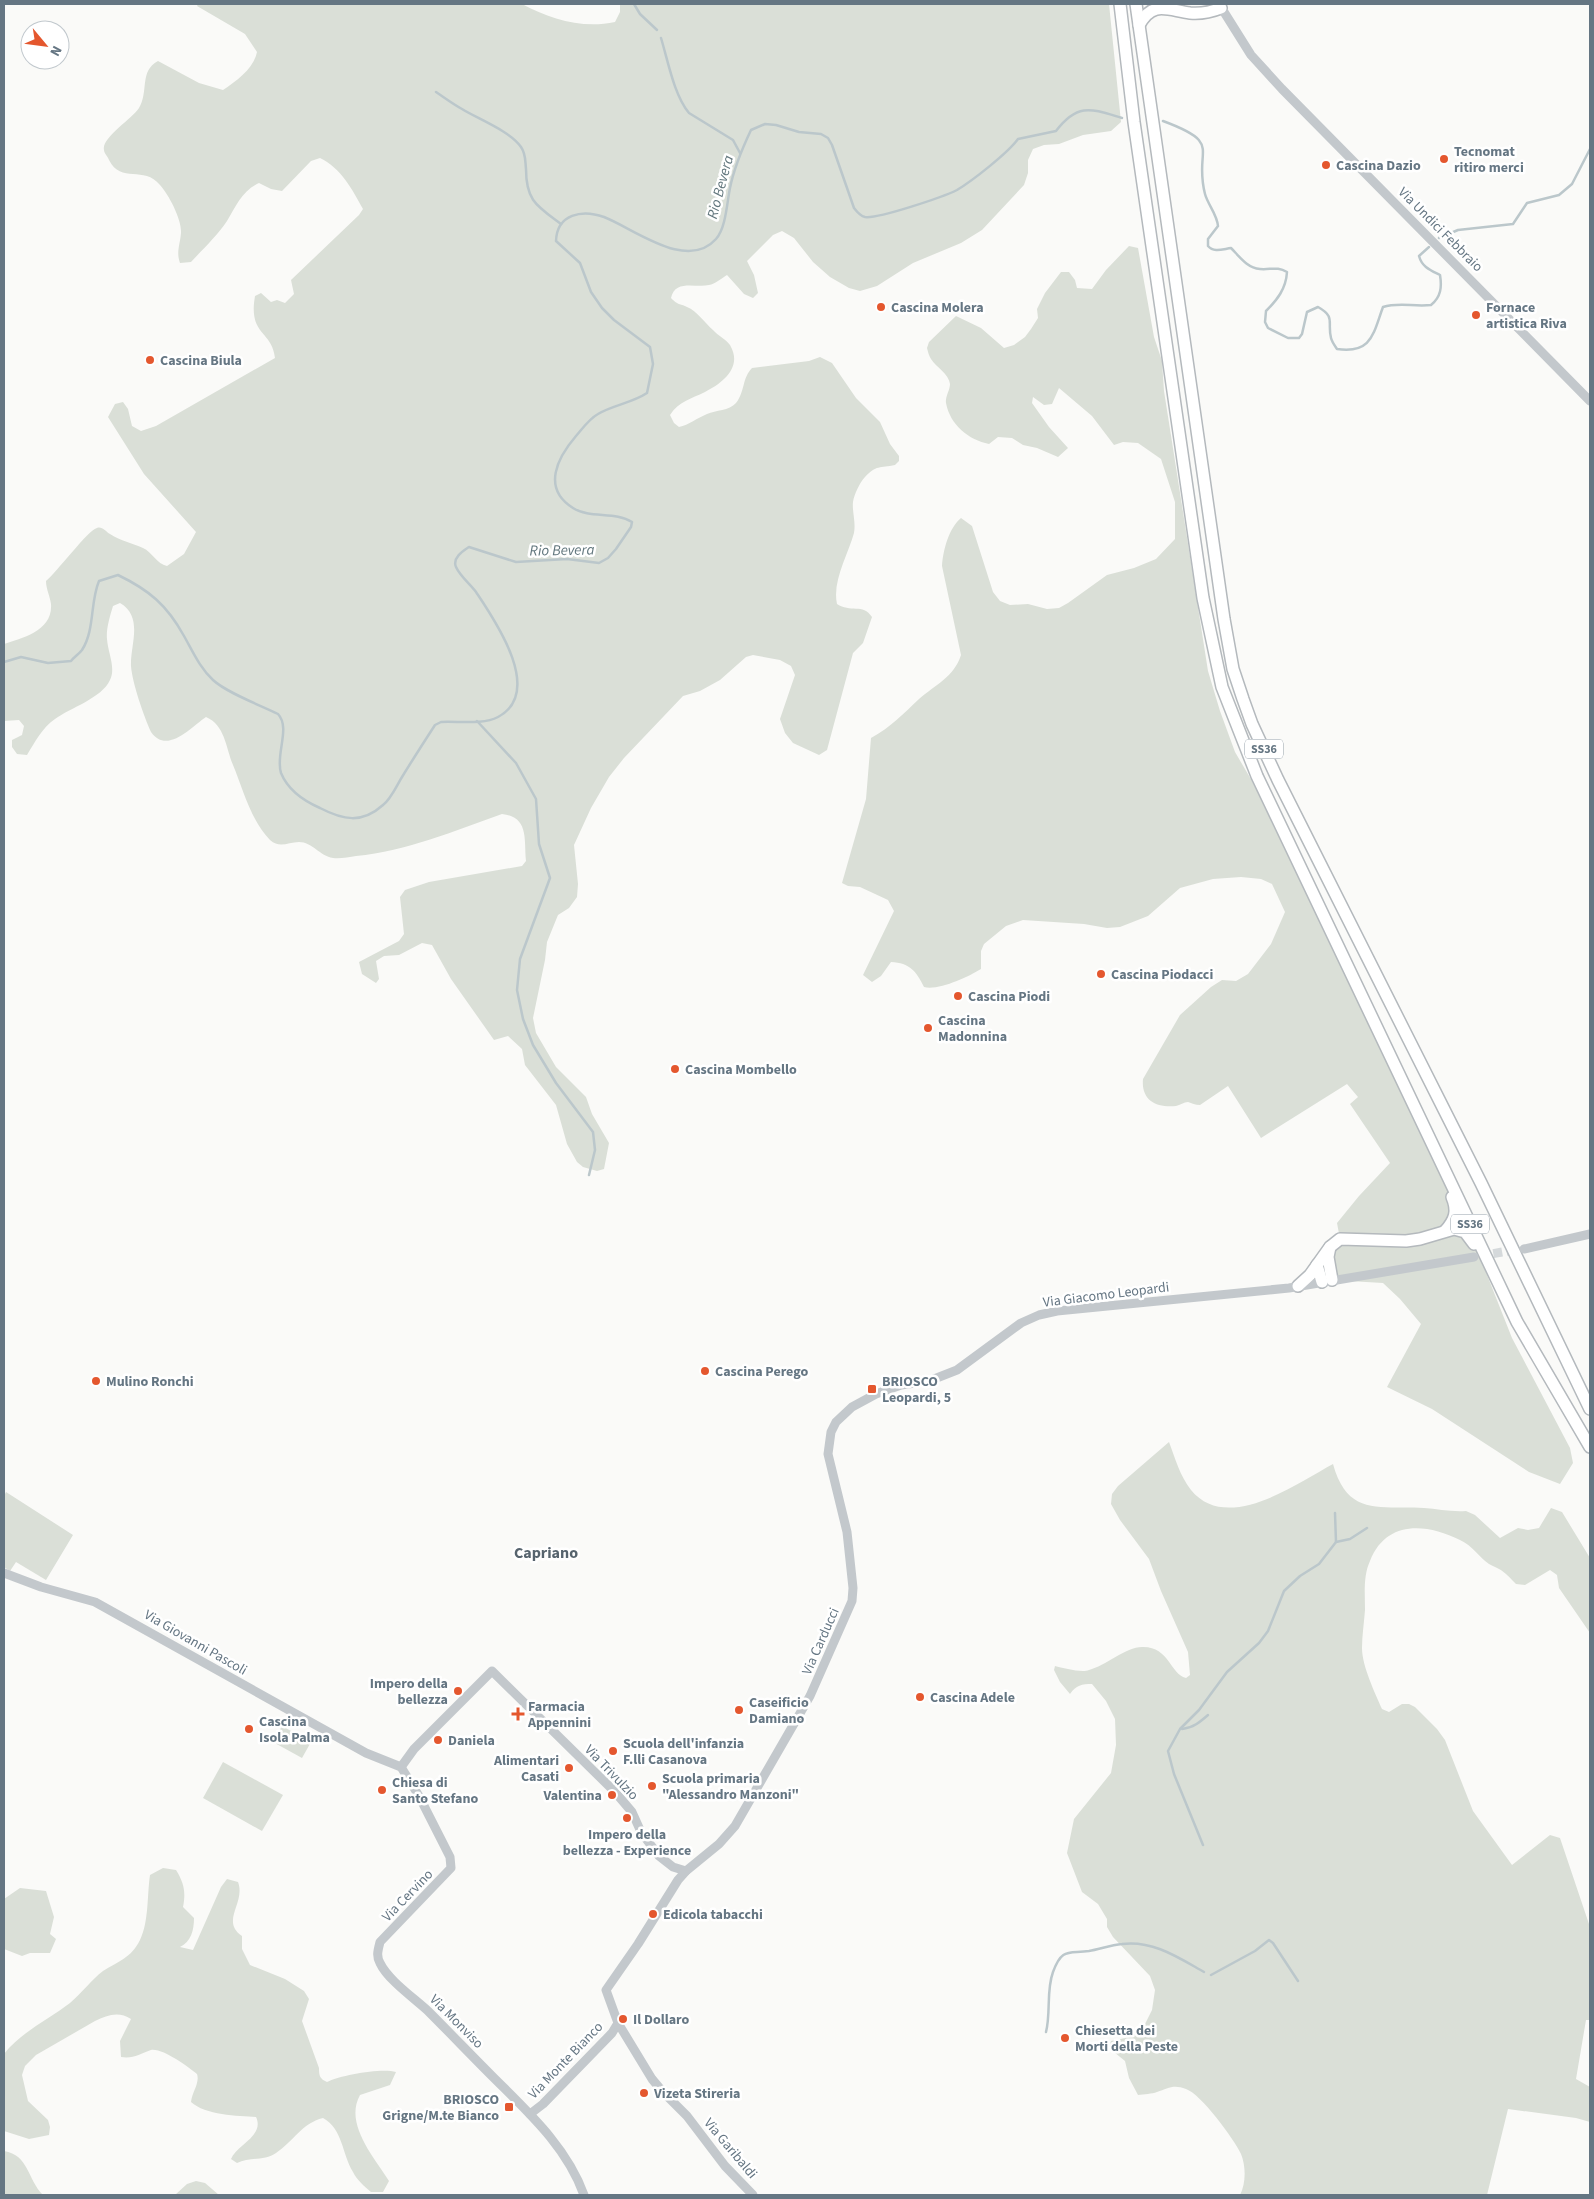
<svg xmlns="http://www.w3.org/2000/svg" width="1594" height="2199" font-family="'Source Sans 3',sans-serif">
  <rect width="100%" height="100%" fill="#fafaf8"/>
  <g fill="#dadfd7">
    <path d="M 198,4 L 522,4 C 550,19 582,29 615,22 L 620,12 L 620,4 L 1109,4 L 1121,122 L 1111,131 L 1083,135 L 1059,144 L 1044,145 L 1033,149 L 1028,160 L 1028,173 L 1024,185 L 982,230 L 961,243 L 913,263 L 877,286 L 860,291 L 849,288 L 830,277 L 813,262 L 794,238 L 782,231 L 773,235 L 747,261 L 754,275 L 758,293 L 753,298 L 744,294 L 727,275 C 722,278 715,284 709,285 C 695,288 675,279 671,298 C 679,306 679,303 687,307 C 697,311 705,323 713,330 C 718,336 726,339 730,345 C 743,367 723,383 705,392 C 691,399 679,401 670,415 L 674,423 L 679,427 C 689,425 697,418 707,414 C 716,410 729,411 736,403 C 745,392 742,378 752,368 L 809,361 L 820,357 L 832,363 L 856,398 L 880,422 L 890,444 L 899,456 L 899,461 L 895,465 C 880,468 876,465 865,477 C 860,482 854,495 853,502 C 852,512 856,522 854,533 C 848,555 832,581 837,604 C 850,613 863,603 872,617 L 863,643 L 853,653 L 827,750 L 819,755 L 793,743 L 785,733 L 780,719 L 795,675 L 791,666 L 780,660 L 753,655 L 746,657 L 720,680 L 700,691 L 683,696 L 624,758 L 609,777 L 591,808 L 574,845 L 578,884 L 577,897 L 569,908 L 558,915 L 547,942 L 545,960 L 533,1018 L 536,1033 L 556,1067 L 586,1097 L 592,1114 L 609,1143 L 604,1169 L 597,1171 L 583,1167 L 577,1162 L 567,1144 L 556,1105 L 525,1065 L 522,1049 L 508,1036 L 494,1040 L 451,979 L 432,945 L 422,943 L 399,955 L 384,956 L 376,961 L 379,979 L 376,983 L 362,974 L 359,962 L 399,941 L 404,934 L 400,897 L 405,890 L 429,882 L 522,866 L 526,861 C 524,839 529,817 502,814 C 454,831 407,851 356,856 C 349,857 340,859 333,858 C 320,856 312,842 299,842 C 288,842 280,849 270,840 C 251,821 243,789 233,765 C 226,748 225,725 206,717 C 191,727 167,755 151,732 C 144,717 132,682 131,666 C 130,645 144,617 120,603 L 113,606 C 110,616 106,629 107,639 C 108,653 116,668 110,680 C 102,698 70,708 55,719 C 42,728 35,742 27,755 L 17,754 L 12,747 L 12,740 L 22,735 L 24,726 L 19,720 L 4,721 L 4,644 C 22,638 53,631 51,604 C 50,596 46,589 46,581 C 56,573 89,529 97,528 C 102,526 106,532 110,534 C 121,541 132,543 143,548 C 152,552 157,564 167,566 L 184,554 L 196,532 L 144,474 L 108,417 L 115,404 L 123,402 L 128,409 L 132,426 L 141,431 L 156,426 L 275,358 C 272,330 248,336 255,296 L 261,293 L 271,302 L 277,300 L 285,303 L 294,294 L 291,280 L 359,215 L 363,209 C 352,189 341,168 320,158 L 311,161 L 282,191 L 271,189 L 259,183 C 242,191 236,206 227,221 C 217,236 203,249 191,262 L 180,263 C 176,252 180,245 181,233 C 182,220 169,195 160,185 C 144,165 121,184 109,160 C 108,157 104,153 104,150 C 101,138 132,119 139,108 C 149,92 139,71 158,61 L 199,83 L 223,90 C 237,81 254,68 257,52 L 245,34 L 197,6 Z"/>
    <path d="M 1129,246 L 1138,248 L 1154,337 L 1162,361 L 1164,391 L 1208,671 L 1220,711 L 1235,752 L 1252,781 L 1474,1242 L 1512,1338 L 1570,1448 L 1573,1463 L 1560,1484 L 1529,1472 L 1432,1409 L 1387,1387 L 1421,1324 L 1400,1299 L 1383,1283 L 1332,1280 L 1328,1257 L 1340,1239 L 1337,1223 L 1359,1196 L 1390,1163 L 1350,1104 L 1358,1097 L 1347,1084 L 1261,1138 L 1228,1086 L 1200,1105 C 1195,1105 1192,1103 1188,1102 C 1184,1102 1180,1105 1176,1106 C 1156,1108 1141,1100 1143,1079 L 1180,1015 L 1211,987 L 1222,980 L 1236,981 L 1248,974 L 1271,944 L 1285,912 L 1272,884 L 1261,879 L 1241,877 L 1213,879 L 1180,888 L 1148,916 L 1120,927 L 1107,928 L 1084,924 L 1023,920 L 1006,926 L 984,944 L 981,951 L 981,969 C 968,977 938,991 924,987 C 916,971 910,963 891,962 L 881,976 L 872,982 L 863,975 L 894,911 L 888,900 L 860,887 L 848,886 L 842,883 L 866,799 L 871,738 C 891,727 903,714 919,699 C 935,685 954,677 961,655 L 942,566 C 943,550 949,528 961,518 L 972,526 L 993,592 L 1000,601 L 1010,605 L 1028,604 L 1047,609 L 1059,608 L 1068,603 L 1107,575 L 1134,568 L 1156,559 L 1175,539 L 1175,502 L 1161,459 L 1138,443 L 1123,442 L 1114,445 L 1092,416 L 1059,388 L 1052,404 L 1044,405 L 1033,397 L 1032,403 L 1049,427 L 1068,448 L 1058,457 L 1037,448 L 1023,445 L 1012,438 L 998,437 L 989,444 C 969,440 950,425 946,403 C 945,397 950,390 950,384 C 949,374 936,367 931,359 C 929,356 928,352 927,348 L 929,342 L 956,316 L 981,328 L 1004,348 L 1014,345 L 1025,337 L 1031,329 L 1038,318 L 1037,309 L 1045,293 L 1061,272 L 1069,272 L 1075,280 L 1077,288 L 1092,289 L 1106,270 Z"/>
    <path d="M 1169,1442 C 1175,1458 1180,1476 1191,1490 C 1227,1534 1296,1484 1333,1464 C 1348,1518 1381,1505 1424,1508 C 1438,1509 1451,1512 1466,1511 L 1475,1515 L 1500,1538 L 1518,1528 L 1528,1530 L 1539,1528 L 1551,1508 L 1562,1512 L 1590,1558 L 1590,1633 L 1559,1588 L 1557,1575 L 1550,1570 L 1525,1585 L 1516,1584 C 1511,1579 1505,1572 1499,1569 C 1496,1567 1492,1566 1489,1564 C 1479,1557 1473,1546 1460,1540 C 1426,1523 1386,1520 1370,1561 C 1363,1576 1365,1594 1365,1610 C 1364,1623 1362,1636 1362,1648 C 1362,1666 1375,1693 1382,1709 L 1389,1712 L 1402,1704 L 1409,1704 L 1415,1707 L 1437,1729 L 1445,1740 L 1473,1811 L 1512,1865 L 1550,1835 L 1560,1838 L 1590,1927 L 1590,2020 L 1586,2020 L 1576,2079 L 1590,2087 L 1590,2122 L 1576,2118 L 1508,2109 L 1487,2195 L 1240,2195 C 1246,2184 1246,2166 1241,2154 C 1234,2139 1201,2094 1186,2089 C 1174,2084 1168,2088 1157,2092 C 1152,2094 1144,2094 1138,2095 L 1129,2078 L 1125,2061 L 1109,2048 L 1111,2041 L 1130,2037 L 1143,2028 L 1152,2010 L 1155,1990 L 1150,1976 L 1113,1937 L 1107,1927 L 1107,1919 L 1098,1904 L 1082,1892 L 1067,1853 L 1074,1819 L 1111,1773 L 1116,1745 L 1115,1719 L 1106,1701 L 1092,1684 C 1082,1684 1076,1685 1070,1694 L 1060,1682 L 1054,1670 L 1055,1666 C 1063,1668 1082,1673 1089,1670 C 1105,1666 1126,1647 1142,1647 C 1169,1646 1170,1674 1186,1678 L 1190,1675 L 1188,1652 L 1161,1591 L 1149,1559 L 1120,1520 L 1111,1504 L 1112,1494 L 1118,1486 Z"/>
    <polygon points="6,1492 73,1535 46,1580 16,1562 10,1571 4,1567 4,1496"/>
    <polygon points="282,1726 311,1742 302,1758 273,1742"/>
    <polygon points="223,1762 283,1795 262,1831 203,1798"/>
    <path d="M 163,1868 L 176,1870 C 184,1883 186,1892 183,1907 L 194,1918 C 194,1930 191,1942 180,1947 L 193,1950 L 221,1887 L 227,1879 L 238,1882 C 246,1903 220,1921 242,1936 L 242,1949 L 250,1965 L 285,1979 L 304,1991 L 309,1999 L 302,2021 L 319,2068 C 319,2076 320,2079 327,2082 C 342,2075 381,2068 396,2072 L 390,2085 L 360,2095 C 344,2124 374,2157 389,2181 L 383,2192 L 371,2192 C 364,2186 357,2180 353,2172 C 342,2154 343,2129 323,2118 C 302,2123 293,2142 276,2153 C 265,2161 249,2157 237,2163 L 231,2159 C 236,2145 265,2136 256,2117 C 238,2116 205,2115 191,2102 C 192,2092 200,2083 197,2074 C 188,2067 163,2048 151,2050 C 140,2054 133,2059 121,2057 L 120,2041 L 131,2019 C 119,2011 107,2015 95,2021 L 36,2055 L 25,2066 L 22,2075 L 28,2101 L 48,2120 L 50,2127 L 49,2135 L 29,2139 L 4,2131 L 4,2054 C 21,2032 48,2020 70,2003 C 82,1993 91,1980 103,1971 C 119,1961 131,1958 140,1940 C 149,1921 147,1895 150,1875 Z"/>
    <polygon points="20,1888 46,1891 54,1917 50,1934 56,1939 50,1953 30,1953 22,1956 4,1949 4,1899"/>
    <path d="M 4,2151 C 29,2155 27,2179 43,2195 L 4,2195 Z"/>
    <polygon points="196,2181 205,2183 219,2195 175,2195 187,2184"/>
  </g>
  <g fill="none" stroke-linecap="round" stroke-linejoin="round">
    <g stroke="#bbc7cb" stroke-width="2.5">
      <polyline points="634,4 640,14 657,30"/>
      <path d="M 661,38 C 668,61 674,95 689,113 L 733,140 L 740,153"/>
      <path d="M 436,92 C 445,98 453,104 462,109 C 478,119 510,131 521,147 C 526,154 525,160 526,169 C 526,201 537,206 561,224"/>
      <path d="M 1163,121 C 1225,144 1193,148 1205,194 C 1208,205 1217,214 1218,226 L 1208,239 L 1208,246 C 1214,253 1223,249 1231,248 C 1239,256 1247,268 1260,269 C 1271,270 1277,266 1287,272 C 1286,289 1277,300 1266,311 L 1265,322 L 1268,328 L 1288,338 L 1299,338 L 1302,334 L 1307,312 L 1318,307 C 1336,317 1327,322 1331,338 C 1332,342 1335,346 1337,349 C 1372,354 1373,334 1383,307 C 1399,302 1414,307 1431,305 C 1441,297 1442,287 1440,275 C 1430,270 1422,267 1419,256 L 1429,247"/>
      <polyline points="1439,238 1458,230 1513,224 1527,203 1559,195 1572,184 1590,149"/>
      <path d="M 4,662 L 21,657 L 48,663 L 71,661 C 74,657 79,654 82,650 C 95,630 90,602 99,581 L 118,575 C 149,590 167,605 184,636 C 193,652 200,668 213,680 C 227,693 260,705 278,714 C 291,728 275,755 281,773 C 288,790 304,801 320,808 C 343,820 362,824 383,805 C 391,799 397,785 402,777 C 413,759 424,742 435,725 L 441,722 C 458,721 483,725 498,717 C 545,692 494,619 476,592 C 470,584 460,576 456,567 C 452,558 463,551 469,547 L 516,562 L 567,559 L 599,563 L 608,558 L 616,549 L 631,527 L 632,522 C 615,511 590,519 573,508 C 541,488 558,457 576,436 C 583,428 589,419 598,414 C 613,405 632,403 647,393 L 653,364 L 650,347 L 614,320 L 602,308 L 591,292 L 580,263 L 556,241 C 557,214 582,209 604,217 C 633,228 687,272 716,239 C 726,228 727,202 730,188 C 734,168 742,149 751,130 L 765,124 L 776,125 L 799,132 L 821,134 L 828,138 L 832,145 L 854,208 C 857,212 860,216 865,217 C 878,219 943,197 957,190 C 972,181 1008,153 1018,139 L 1056,131 C 1078,102 1092,109 1122,118"/>
      <polyline points="477,721 516,763 536,799 539,844 550,878 520,959 517,990 523,1019 533,1045 556,1083 593,1132 595,1150 589,1175"/>
      <polyline points="1335,1513 1336,1542"/>
      <path d="M 1182,1729 C 1193,1728 1200,1722 1208,1715"/>
      <polyline points="1203,1845 1174,1774 1168,1751 1180,1729 1199,1710 1227,1672 1259,1643 1268,1631 1284,1591 1300,1576 1319,1564 1336,1542 1350,1539 1367,1528"/>
      <polyline points="1211,1975 1255,1951 1269,1940 1273,1943 1298,1981"/>
      <path d="M 1046,2032 C 1051,2012 1046,1991 1053,1972 C 1062,1947 1069,1954 1089,1951 C 1100,1949 1111,1945 1122,1944 C 1153,1940 1179,1958 1204,1972"/>
    </g>
    <polyline stroke="#d5d9db" stroke-width="9" stroke-dasharray="9 4.5" stroke-linecap="butt" points="1480,1256 1519,1249"/>
    <defs>
      <g id="trunk">
        <polyline points="1120,4 1134,122 1203,598 1222,687 1257,776 1517,1322 1590,1447"/>
        <polyline points="1136,4 1224,619 1233,669 1243,699 1252,724 1278,780 1481,1183 1590,1409"/>
        <path d="M 1139,25 C 1153,0 1167,10 1190,13 C 1201,14 1211,12 1221,8"/>
        <path d="M 1445,1231 C 1455,1220 1458,1211 1452,1197"/>
        <polyline points="1330,1247 1328,1257 1332,1280"/>
        <polyline points="1317,1265 1322,1282"/>
        <polyline points="1298,1286 1310,1275 1330,1247 1340,1239 1406,1241 1420,1239 1454,1229 1465,1232 1474,1244"/>
      </g>
    </defs>
    <use href="#trunk" stroke="#b4b9bd" stroke-width="14"/>
    <g stroke="#c3c8cc" stroke-width="9">
      <polyline points="1219,4 1251,55 1282,89 1590,401"/>
      <polyline points="1524,1249 1590,1234"/>
      <path d="M 4,1573 L 41,1587 L 95,1602 L 366,1753 L 401,1767 L 419,1796 L 450,1857 L 451,1868 L 380,1942 C 378,1950 376,1956 380,1963 C 388,1980 414,1998 428,2011 C 450,2033 471,2055 492,2076 C 528,2112 567,2147 584,2195"/>
      <polyline points="401,1767 414,1749 492,1671 615,1792 632,1812 641,1832 659,1856 673,1867 686,1871"/>
      <polyline points="530,2114 543,2104 612,2033 618,2023"/>
      <polyline points="753,2195 725,2166 687,2116 662,2091 652,2079 618,2023 606,1990 638,1944 678,1880 686,1871 719,1844 735,1826 810,1696 852,1601 853,1588 847,1532 828,1454 831,1432 836,1422 852,1407 876,1394 901,1385 929,1381 957,1370 1021,1323 1039,1315 1057,1311 1289,1288 1474,1257"/>
    </g>
    <use href="#trunk" stroke="#fff" stroke-width="11"/>
  </g>
  <g fill="#e4572e" stroke="#fff" stroke-width="2">
    <circle cx="1444" cy="159" r="5"/>
    <circle cx="1326" cy="165" r="5"/>
    <circle cx="881" cy="307" r="5"/>
    <circle cx="1476" cy="315" r="5"/>
    <circle cx="150" cy="360" r="5"/>
    <circle cx="1101" cy="974" r="5"/>
    <circle cx="958" cy="996" r="5"/>
    <circle cx="928" cy="1028" r="5"/>
    <circle cx="675" cy="1069" r="5"/>
    <circle cx="705" cy="1371" r="5"/>
    <circle cx="96" cy="1381" r="5"/>
    <rect x="867" y="1384" width="10" height="10" rx="2.5"/>
    <circle cx="458" cy="1691" r="5"/>
    <circle cx="920" cy="1697" r="5"/>
    <circle cx="739" cy="1710" r="5"/>
    <path d="M515.5 1706.5h5v5h5v5h-5v5h-5v-5h-5v-5h5z"/>
    <circle cx="249" cy="1729" r="5"/>
    <circle cx="438" cy="1740" r="5"/>
    <circle cx="613" cy="1751" r="5"/>
    <circle cx="569" cy="1768" r="5"/>
    <circle cx="652" cy="1786" r="5"/>
    <circle cx="382" cy="1790" r="5"/>
    <circle cx="612" cy="1795" r="5"/>
    <circle cx="627" cy="1818" r="5"/>
    <circle cx="653" cy="1914" r="5"/>
    <circle cx="623" cy="2019" r="5"/>
    <circle cx="1065" cy="2038" r="5"/>
    <circle cx="644" cy="2093" r="5"/>
    <rect x="504" y="2102" width="10" height="10" rx="2.5"/>
  </g>
  <g text-anchor="middle" stroke-width="5" stroke-linejoin="round" paint-order="stroke">
    <g fill="#fff" stroke="#939fa8" stroke-width="1">
      <rect x="1245" y="739.5" width="38" height="19" rx="4"/>
      <rect x="1451" y="1214.5" width="38" height="19" rx="4"/>
    </g>
    <g font-size="12" font-weight="bold" fill="#657683">
      <text x="1264" y="753">SS36</text>
      <text x="1470" y="1228">SS36</text>
    </g>
    <g font-size="14" font-weight="bold" fill="#657683" stroke="#fff" text-anchor="start">
      <text x="1454" y="156">Tecnomat<tspan x="1454" dy="16">ritiro merci</tspan></text>
      <text x="1336" y="170">Cascina Dazio</text>
      <text x="891" y="312">Cascina Molera</text>
      <text x="1486" y="312">Fornace<tspan x="1486" dy="16">artistica Riva</tspan></text>
      <text x="160" y="365">Cascina Biula</text>
      <text x="1111" y="979">Cascina Piodacci</text>
      <text x="968" y="1001">Cascina Piodi</text>
      <text x="938" y="1025">Cascina<tspan x="938" dy="16">Madonnina</tspan></text>
      <text x="685" y="1074">Cascina Mombello</text>
      <text x="715" y="1376">Cascina Perego</text>
      <text x="106" y="1386">Mulino Ronchi</text>
      <text x="882" y="1386">BRIOSCO<tspan x="882" dy="16">Leopardi, 5</tspan></text>
      <text x="448" y="1688" text-anchor="end">Impero della<tspan x="448" dy="16">bellezza</tspan></text>
      <text x="930" y="1702">Cascina Adele</text>
      <text x="749" y="1707">Caseificio<tspan x="749" dy="16">Damiano</tspan></text>
      <text x="528" y="1711">Farmacia<tspan x="528" dy="16">Appennini</tspan></text>
      <text x="259" y="1726">Cascina<tspan x="259" dy="16">Isola Palma</tspan></text>
      <text x="448" y="1745">Daniela</text>
      <text x="623" y="1748">Scuola dell'infanzia<tspan x="623" dy="16">F.lli Casanova</tspan></text>
      <text x="559" y="1765" text-anchor="end">Alimentari<tspan x="559" dy="16">Casati</tspan></text>
      <text x="662" y="1783">Scuola primaria<tspan x="662" dy="16">"Alessandro Manzoni"</tspan></text>
      <text x="392" y="1787">Chiesa di<tspan x="392" dy="16">Santo Stefano</tspan></text>
      <text x="602" y="1800" text-anchor="end">Valentina</text>
      <text x="627" y="1839" text-anchor="middle">Impero della<tspan x="627" dy="16">bellezza - Experience</tspan></text>
      <text x="663" y="1919">Edicola tabacchi</text>
      <text x="633" y="2024">Il Dollaro</text>
      <text x="1075" y="2035">Chiesetta dei<tspan x="1075" dy="16">Morti della Peste</tspan></text>
      <text x="654" y="2098">Vizeta Stireria</text>
      <text x="499" y="2104" text-anchor="end">BRIOSCO<tspan x="499" dy="16">Grigne/M.te Bianco</tspan></text>
    </g>
    <g font-size="14" fill="#657683" stroke="#fff">
      <text transform="translate(1441 229) rotate(45)" y="5">Via Undici Febbraio</text>
      <text transform="translate(1106 1294) rotate(-7)" y="5">Via Giacomo Leopardi</text>
      <text transform="translate(820 1641) rotate(-66)" y="5">Via Carducci</text>
      <text transform="translate(196 1642) rotate(30)" y="5">Via Giovanni Pascoli</text>
      <text transform="translate(612 1772) rotate(46)" y="5">Via Trivulzio</text>
      <text transform="translate(407 1895) rotate(-46)" y="5">Via Cervino</text>
      <text transform="translate(457 2021) rotate(45)" y="5">Via Monviso</text>
      <text transform="translate(565 2060) rotate(-46)" y="5">Via Monte Bianco</text>
      <text transform="translate(731 2148) rotate(50)" y="5">Via Garibaldi</text>
    </g>
    <g font-size="15" font-style="italic" fill="#60757c" stroke="#fff">
      <text transform="translate(720 187) rotate(-75)" y="5">Rio Bevera</text>
      <text transform="translate(562 550) rotate(-1)" y="5">Rio Bevera</text>
    </g>
    <g font-size="16" font-weight="bold" fill="#57646e" stroke="#fff">
      <text x="546" y="1558">Capriano</text>
    </g>
  </g>
  <rect width="1594" height="2199" fill="none" stroke="#657683" stroke-width="10"/>
  <g transform="translate(45 45) rotate(119)"><circle r="24" fill="#ffffff" stroke="#c1c8cd"/>
  <path d="M0-4L9 19L0 12L-9 19Z" fill="#e4572e"/>
  <text y="-8" font-size="14" font-weight="bold" text-anchor="middle" fill="#657683">N</text>
  </g>
</svg>
